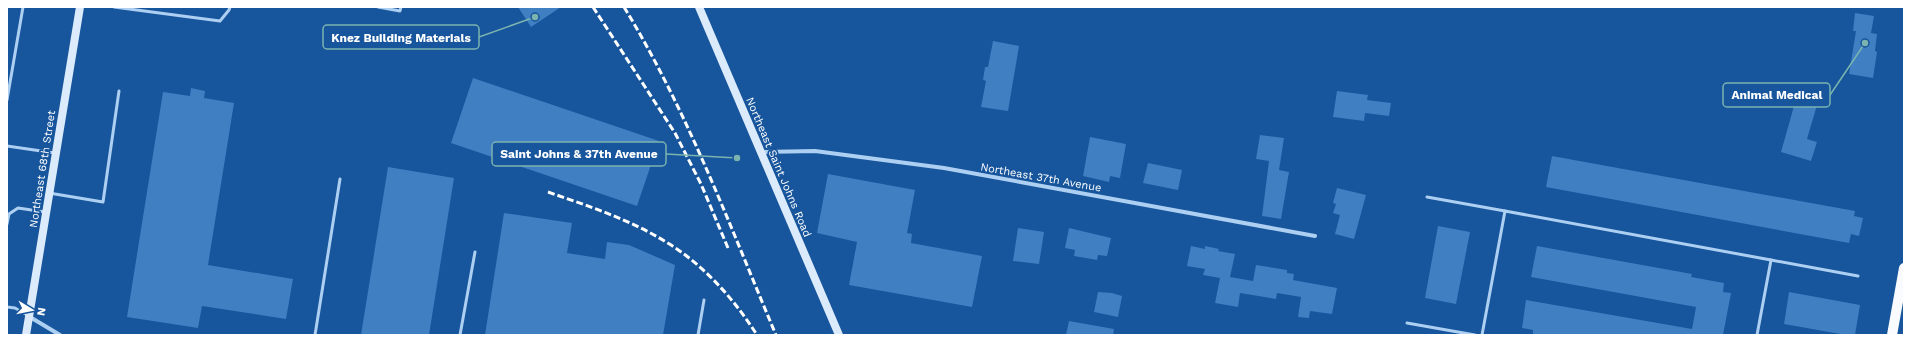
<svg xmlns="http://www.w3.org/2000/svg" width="1911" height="342" font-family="'Work Sans',sans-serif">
  <rect width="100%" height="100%" fill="#17559c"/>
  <g fill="#3f7fc2">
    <polygon points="518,7 561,7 531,27"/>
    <polygon points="1855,13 1874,16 1871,33 1877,34 1875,51 1877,52 1873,78 1849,74 1856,31 1853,31"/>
    <polygon points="993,41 1019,46 1008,111 981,107 986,81 983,80 985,67 988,67"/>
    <polygon points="473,78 659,141 637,206 451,143"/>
    <polygon points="191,88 205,91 204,98 234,103 208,265 293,279 286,319 202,306 198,328 127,317 163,92 190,96"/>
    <polygon points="1337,91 1368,95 1367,100 1391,103 1389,116 1365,113 1364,121 1333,117"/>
    <polygon points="1796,99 1817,105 1807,139 1817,142 1811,161 1781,152"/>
    <polygon points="1260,135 1284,138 1279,170 1289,172 1281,219 1262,216 1269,161 1256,159"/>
    <polygon points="1090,137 1126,144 1120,178 1110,176 1109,182 1083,176"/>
    <polygon points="1552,156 1855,211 1854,216 1863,218 1859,236 1851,234 1849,243 1546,187"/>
    <polygon points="1148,163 1182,170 1178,190 1143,183"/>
    <polygon points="388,167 454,178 429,335 361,335"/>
    <polygon points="828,174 915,190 907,233 912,234 911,243 982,256 972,307 849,285 857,242 817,233"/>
    <polygon points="1337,188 1366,195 1354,239 1335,234 1340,215 1333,213 1336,204 1333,203"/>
    <polygon points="504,213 572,223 567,253 605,259 607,242 629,245 675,265 663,335 485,335"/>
    <polygon points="1438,226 1470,232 1456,304 1425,298"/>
    <polygon points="1018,228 1044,232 1039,264 1013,261"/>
    <polygon points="1069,228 1111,238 1107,256 1098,255 1097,260 1074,256 1075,250 1065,248"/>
    <polygon points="1191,246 1205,249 1205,246 1219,249 1218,251 1235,254 1230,277 1253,281 1256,265 1287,270 1287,273 1294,274 1293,280 1337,288 1332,314 1310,311 1309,318 1298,317 1301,297 1277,293 1276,299 1240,293 1238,307 1215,303 1220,278 1203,275 1205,269 1187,266"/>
    <polygon points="1537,246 1692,274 1691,277 1724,283 1723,292 1731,293 1723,335 1533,334 1533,330 1522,328 1526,300 1692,329 1696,307 1531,277"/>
    <polygon points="1098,292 1112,293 1122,296 1118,317 1094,312"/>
    <polygon points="1789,292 1860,305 1855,335 1846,335 1784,324"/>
    <polygon points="1069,321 1114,329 1113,335 1066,335"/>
  </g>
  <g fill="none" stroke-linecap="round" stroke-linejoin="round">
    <g stroke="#adcff2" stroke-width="3">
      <polyline points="114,7 220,21 229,10 230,7"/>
      <polyline points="378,7 400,11 401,7"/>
      <polyline points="7,100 23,7"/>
      <polyline points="7,146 55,153"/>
      <polyline points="49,193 103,202 119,91"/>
      <polyline points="1427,197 1505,211"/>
      <polyline points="7,224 9,214 18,208 45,212"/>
      <polyline points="1771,260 1858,276"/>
      <polyline points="7,307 15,308 29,316"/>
      <polyline points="1407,323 1475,335"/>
      <polyline points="315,335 340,179"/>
      <polyline points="460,335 475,252"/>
      <polyline points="698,335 704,300"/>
      <polyline points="1482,335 1505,211 1771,260 1757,335"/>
    </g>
    <g stroke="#adcff2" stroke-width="4">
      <polyline points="762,152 815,151 944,168 1315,236"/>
      <polyline points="30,317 60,335"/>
    </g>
    <g stroke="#dcebfc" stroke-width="8">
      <polyline points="699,7 839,335"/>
      <polyline points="26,335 80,7"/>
    </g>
    <polyline stroke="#f9fbff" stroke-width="10" points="1892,335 1904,268"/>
    <g stroke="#fff" stroke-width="3" stroke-dasharray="7 3" stroke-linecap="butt">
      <polyline points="593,7 675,133 701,184 728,248"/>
      <path d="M 624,7 C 687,110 729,224 776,335"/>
      <path d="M 548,192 C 588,206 629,219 666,242 C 703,264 734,299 757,335"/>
    </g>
  </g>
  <g text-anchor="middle" stroke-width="3.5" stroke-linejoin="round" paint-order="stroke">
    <g font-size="11" fill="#fff" stroke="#17559c">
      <text transform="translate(779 167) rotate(67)" y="4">Northeast Saint Johns Road</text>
      <text transform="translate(42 169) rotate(-81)" y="4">Northeast 68th Street</text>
      <text transform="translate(1041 177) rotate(10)" y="4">Northeast 37th Avenue</text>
    </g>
  </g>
  <path fill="none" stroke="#7bb4af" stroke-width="1.5" d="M535 17L479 37M1865 43L1830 95M737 158L666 154"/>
  <g fill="#7bb4af" stroke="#17559c" stroke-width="1.5">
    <circle cx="535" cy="17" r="4"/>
    <circle cx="1865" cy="43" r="4"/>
    <circle cx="737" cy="158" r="4"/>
  </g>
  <g fill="#17559c" stroke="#7bb4af" stroke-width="1.5">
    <rect x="323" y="25" width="156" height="24" rx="4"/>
    <rect x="1723" y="83" width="107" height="24" rx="4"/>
    <rect x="492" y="142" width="174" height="24" rx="4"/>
  </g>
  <g font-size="12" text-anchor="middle" font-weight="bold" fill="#fff">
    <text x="401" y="42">Knez Building Materials</text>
    <text x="1777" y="99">Animal Medical</text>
    <text x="579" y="158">Saint Johns &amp; 37th Avenue</text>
  </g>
  <rect width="1911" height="342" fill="none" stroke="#ffffff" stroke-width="16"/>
  <g transform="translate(32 310) rotate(100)" stroke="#17559c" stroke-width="3" paint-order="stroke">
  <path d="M0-3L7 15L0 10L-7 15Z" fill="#ffffff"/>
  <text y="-6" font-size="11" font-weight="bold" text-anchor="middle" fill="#ffffff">N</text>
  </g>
</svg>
